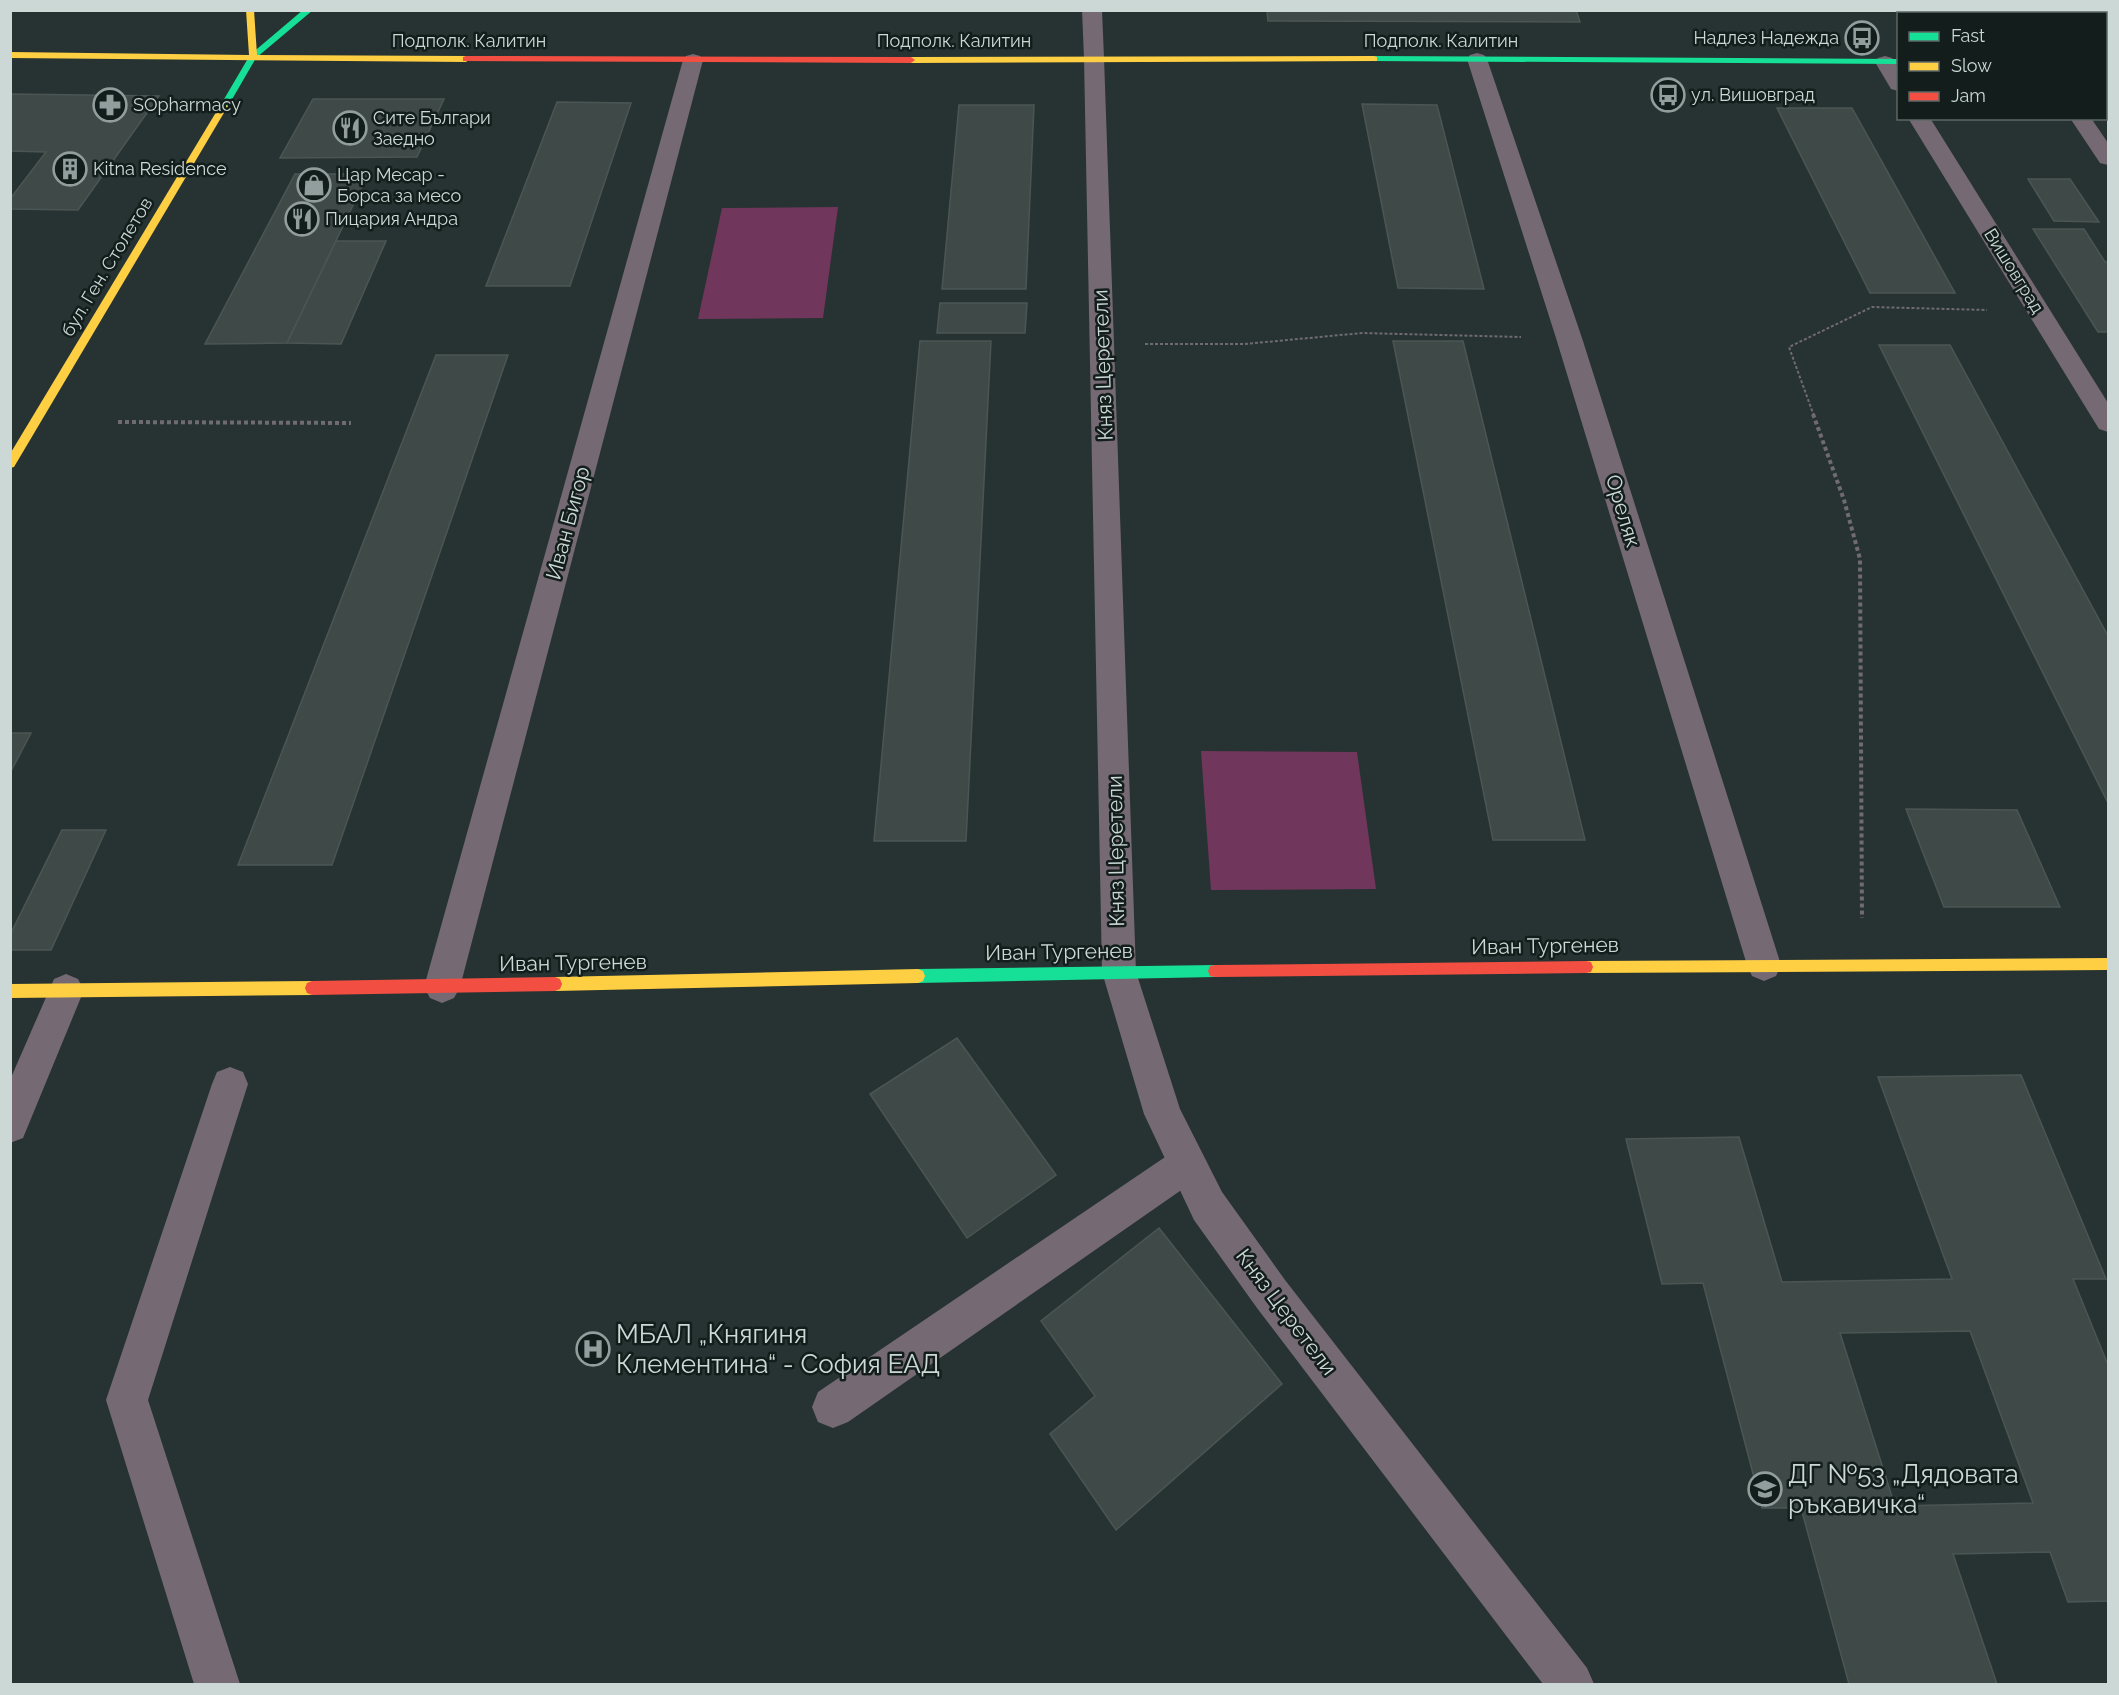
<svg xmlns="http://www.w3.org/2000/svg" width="2119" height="1695" font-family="Raleway,sans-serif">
  <rect width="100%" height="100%" fill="#273332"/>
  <g fill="#71365c">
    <polygon points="838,207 823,318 698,319 722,208"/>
    <polygon points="1201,751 1357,752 1376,889 1211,890"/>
  </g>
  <g fill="#3f4948" stroke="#4b5654" stroke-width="1.5" fill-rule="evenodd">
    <polygon points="1267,10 1576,10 1580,22 1268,21"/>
    <polygon points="2055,10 2101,10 2103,14 2057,14"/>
    <polygon points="10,94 159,96 78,210 10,209 10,199 46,152 10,151"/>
    <polygon points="313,99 444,99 417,157 280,158"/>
    <polygon points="557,102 631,103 570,286 486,286"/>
    <polygon points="1362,104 1437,105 1484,289 1398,288"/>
    <polygon points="959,105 1034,105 1026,289 942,289"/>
    <polygon points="1777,108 1852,108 1955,293 1870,293"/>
    <polygon points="295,174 368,174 287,343 205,344"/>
    <polygon points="2028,179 2070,179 2099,222 2054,221"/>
    <polygon points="2033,229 2084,229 2105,262 2108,262 2108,332 2098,332"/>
    <polygon points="336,241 386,241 341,344 287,343"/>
    <polygon points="940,303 1027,303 1025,333 937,333"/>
    <polygon points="920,341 991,341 966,841 874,841"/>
    <polygon points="1393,341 1463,341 1585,840 1493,840"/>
    <polygon points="1879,345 1950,345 2108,636 2108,803"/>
    <polygon points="436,355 508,355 332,865 238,865"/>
    <polygon points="10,733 31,733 10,773"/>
    <polygon points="1906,809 2017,810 2060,907 1944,907"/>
    <polygon points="62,830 106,830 51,950 10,950 10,935"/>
    <polygon points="957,1038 1056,1175 967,1238 870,1094"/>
    <path d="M 2021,1075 L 2106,1279 L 2073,1279 L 2108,1365 L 2108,1601 L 2068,1602 L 2050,1552 L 1953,1554 L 1997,1684 L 1849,1684 L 1801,1508 L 1762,1508 L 1703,1283 L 1662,1284 L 1626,1139 L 1739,1137 L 1782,1282 L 1952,1279 L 1878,1077 ZM 1970,1331 L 2033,1503 L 1895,1506 L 1840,1333 Z"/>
    <polygon points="1159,1228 1282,1384 1116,1530 1050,1434 1095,1396 1041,1321"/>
  </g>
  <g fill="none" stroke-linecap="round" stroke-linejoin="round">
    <g stroke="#6f6b70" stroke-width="2" stroke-dasharray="3 2" stroke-linecap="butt">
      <polyline points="1145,344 1245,344 1362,333 1521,337"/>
      <polyline points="1814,416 1789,347 1872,307 1987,310"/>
    </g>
    <g stroke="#6f6b70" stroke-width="4" stroke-dasharray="4 3" stroke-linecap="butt">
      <polyline points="1813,414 1844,500 1860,559 1862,918"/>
      <polyline points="118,422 351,423"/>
    </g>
    <g fill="#756a73" fill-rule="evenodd">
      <polygon points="1082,10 1102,10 1104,58 1101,62 1094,64 1087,62 1084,58"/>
      <polygon points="2009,10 2030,10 2032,14 2011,14"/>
      <polygon points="2070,118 2091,118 2108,143 2108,165 2100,163"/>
      <polygon points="66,974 78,979 84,990 23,1138 10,1143 10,1080 54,979"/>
      <polygon points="230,1067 243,1072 248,1084 148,1400 240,1684 194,1684 106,1400 212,1084 217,1072"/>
      <polygon points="1187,1145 1200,1151 1206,1164 1200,1177 848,1422 833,1428 818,1422 812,1407 818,1392 1174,1151"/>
    </g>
    <g fill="#756a73" fill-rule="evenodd">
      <polygon points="1094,52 1101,54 1104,58 1136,972 1180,1109 1222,1192 1285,1280 1587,1668 1594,1684 1543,1684 1257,1308 1194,1220 1144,1114 1102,972 1084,58 1087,54"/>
      <polygon points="1477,53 1484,55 1487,59 1582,338 1781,965 1776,976 1764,981 1752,976 1747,965 1556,338 1467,59 1470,55"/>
      <polygon points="693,54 700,56 703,60 460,987 454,998 442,1003 430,998 424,987 683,60 686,56"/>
      <polygon points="1885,56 1892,58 1898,67 1898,91 1891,89 1875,62 1878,58"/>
      <polygon points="1908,118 1930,118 2108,403 2108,432 2099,429"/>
    </g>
    <g fill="#16e098" fill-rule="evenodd">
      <polygon points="303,10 313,10 256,58 227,108 221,108 220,106 250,55"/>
      <polygon points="1374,56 1898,59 1898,64 1371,61 1371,57"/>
      <polygon points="2106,59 2108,60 2108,64 2106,64"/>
      <polygon points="1215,965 1220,966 1222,971 1220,976 1215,977 918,983 913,981 911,976 913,971 918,969"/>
    </g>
    <g fill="#ffcf43" fill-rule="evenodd">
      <polygon points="246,10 254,10 257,55 466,56 470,59 466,62 10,58 10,52 249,55"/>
      <polygon points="1374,56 1377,57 1377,61 911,63 907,60 911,57"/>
      <polygon points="221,104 228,106 14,467 10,468 10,454"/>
      <polygon points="2108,958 2108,970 1586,973 1581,972 1579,967 1581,962 1586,961"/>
      <polygon points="918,969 923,971 925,976 923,981 918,983 555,991 550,989 548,984 550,979 555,977"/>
      <polygon points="312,981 317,983 319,988 317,993 312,995 10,998 10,984"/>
    </g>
    <g fill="#f24e42" fill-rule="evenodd">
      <polygon points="466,56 911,57 915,60 911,63 463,61 463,57"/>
      <polygon points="1586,961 1591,962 1593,967 1591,972 1586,973 1215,977 1210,976 1208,971 1210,966 1215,965"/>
      <polygon points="555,977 560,979 562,984 560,989 555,991 312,995 307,993 305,988 307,983 312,981"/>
    </g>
  </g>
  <defs>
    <symbol id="bus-ring" viewBox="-11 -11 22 22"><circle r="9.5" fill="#131e1c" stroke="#929e9d" stroke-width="1.5"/><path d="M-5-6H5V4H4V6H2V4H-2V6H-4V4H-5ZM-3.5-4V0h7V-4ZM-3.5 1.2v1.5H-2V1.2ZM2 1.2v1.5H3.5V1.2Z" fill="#929e9d"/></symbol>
    <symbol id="pharmacy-ring" viewBox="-11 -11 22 22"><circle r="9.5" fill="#131e1c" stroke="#929e9d" stroke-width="1.5"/><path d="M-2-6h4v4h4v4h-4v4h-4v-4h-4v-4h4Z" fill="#929e9d"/></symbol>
    <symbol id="restaurant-ring" viewBox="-11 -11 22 22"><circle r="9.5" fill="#131e1c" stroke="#929e9d" stroke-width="1.5"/><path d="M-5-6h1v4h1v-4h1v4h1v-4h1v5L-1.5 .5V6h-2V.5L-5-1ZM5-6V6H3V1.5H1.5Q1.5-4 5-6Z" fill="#929e9d"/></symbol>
    <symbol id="building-ring" viewBox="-11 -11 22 22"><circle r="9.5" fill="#131e1c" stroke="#929e9d" stroke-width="1.5"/><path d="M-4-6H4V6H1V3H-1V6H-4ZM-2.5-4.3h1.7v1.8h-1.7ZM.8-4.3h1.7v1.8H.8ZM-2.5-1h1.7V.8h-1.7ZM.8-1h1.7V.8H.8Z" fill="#929e9d"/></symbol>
    <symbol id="shop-ring" viewBox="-11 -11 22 22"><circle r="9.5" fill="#131e1c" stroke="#929e9d" stroke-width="1.5"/><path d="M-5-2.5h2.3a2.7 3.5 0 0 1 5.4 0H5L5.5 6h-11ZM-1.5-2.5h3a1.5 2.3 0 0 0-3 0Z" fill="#929e9d"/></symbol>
    <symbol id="hospital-ring" viewBox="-11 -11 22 22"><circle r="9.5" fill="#131e1c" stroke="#929e9d" stroke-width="1.5"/><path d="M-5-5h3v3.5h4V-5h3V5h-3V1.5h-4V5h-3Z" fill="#929e9d"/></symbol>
    <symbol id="school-ring" viewBox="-11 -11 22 22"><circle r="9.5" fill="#131e1c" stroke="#929e9d" stroke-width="1.5"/><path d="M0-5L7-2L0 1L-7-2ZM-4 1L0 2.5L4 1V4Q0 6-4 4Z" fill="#929e9d"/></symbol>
  </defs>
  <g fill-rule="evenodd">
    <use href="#bus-ring" x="1843" y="19" width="38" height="38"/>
    <use href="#bus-ring" x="1649" y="76" width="38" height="38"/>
    <use href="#pharmacy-ring" x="91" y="86" width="38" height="38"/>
    <use href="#restaurant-ring" x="331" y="109" width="38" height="38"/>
    <use href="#building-ring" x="51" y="150" width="38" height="38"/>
    <use href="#shop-ring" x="295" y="166" width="38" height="38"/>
    <use href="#restaurant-ring" x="283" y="200" width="38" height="38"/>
    <use href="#hospital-ring" x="574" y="1330" width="38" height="38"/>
    <use href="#school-ring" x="1746" y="1470" width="38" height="38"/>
  </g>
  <g text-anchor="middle" stroke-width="5" stroke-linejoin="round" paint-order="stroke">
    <g font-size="18" fill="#cbd8d6" stroke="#131e1c" text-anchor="start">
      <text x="1839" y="44" text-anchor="end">Надлез Надежда</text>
      <text x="1691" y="101">ул. Вишовград</text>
      <text x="133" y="111">SOpharmacy</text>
      <text x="373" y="124">Сите Българи<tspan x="373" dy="21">Заедно</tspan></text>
      <text x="93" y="175">Kitna Residence</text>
      <text x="337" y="181">Цар Месар -<tspan x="337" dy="21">Борса за месо</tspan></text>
      <text x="325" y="225">Пицария Андра</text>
    </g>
    <g font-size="18" fill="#cbd8d6" stroke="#131e1c">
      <text x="469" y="47">Подполк. Калитин</text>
      <text x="954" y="47">Подполк. Калитин</text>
      <text x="1441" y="47">Подполк. Калитин</text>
      <text transform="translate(107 267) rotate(-59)" y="6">бул. Ген. Столетов</text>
      <text transform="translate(2014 271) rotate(58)" y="6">Вишовград</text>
    </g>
    <g font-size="21" fill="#cbd8d6" stroke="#131e1c">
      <text transform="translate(1103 365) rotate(-92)" y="7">Княз Церетели</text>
      <text transform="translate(1623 511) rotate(73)" y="7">Ореляк</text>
      <text transform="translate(568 523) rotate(-75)" y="7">Иван Бигор</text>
      <text transform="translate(1116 851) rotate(-91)" y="7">Княз Церетели</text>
      <text transform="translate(1545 946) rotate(-1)" y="7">Иван Тургенев</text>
      <text transform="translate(1059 952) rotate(-1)" y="7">Иван Тургенев</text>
      <text transform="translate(573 963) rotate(-1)" y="7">Иван Тургенев</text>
      <text transform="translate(1286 1312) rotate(53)" y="7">Княз Церетели</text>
    </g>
    <g font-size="26" fill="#cbd8d6" stroke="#131e1c" text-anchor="start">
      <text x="616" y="1343">МБАЛ „Княгиня<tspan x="616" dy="30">Клементина“ - София ЕАД</tspan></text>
      <text x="1788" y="1483">ДГ №53 „Дядовата<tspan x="1788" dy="30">ръкавичка“</tspan></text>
    </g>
  </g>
  <rect width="2119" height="1695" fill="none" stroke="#cbd8d6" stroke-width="24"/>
  <rect x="1897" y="12" width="210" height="108" fill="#131e1c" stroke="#5d6866" stroke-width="1.5"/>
  <rect x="1909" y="32" width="30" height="9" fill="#16e098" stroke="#5d6866" stroke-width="1.5"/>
  <text x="1951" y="42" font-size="18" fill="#cbd8d6">Fast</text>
  <rect x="1909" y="62" width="30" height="9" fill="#ffcf43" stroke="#5d6866" stroke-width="1.5"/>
  <text x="1951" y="72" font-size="18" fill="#cbd8d6">Slow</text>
  <rect x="1909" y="92" width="30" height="9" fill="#f24e42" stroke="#5d6866" stroke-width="1.5"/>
  <text x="1951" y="102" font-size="18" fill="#cbd8d6">Jam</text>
</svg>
